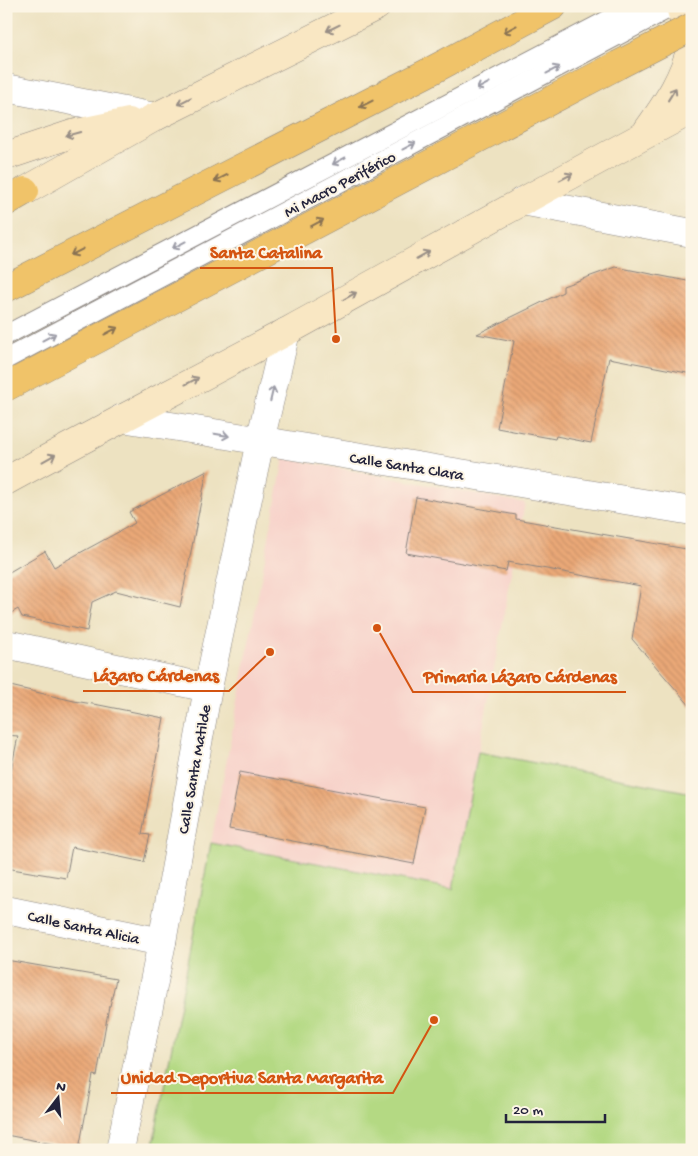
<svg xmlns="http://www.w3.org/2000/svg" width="698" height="1156" font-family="'Gochi Hand',sans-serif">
  <defs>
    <pattern id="building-back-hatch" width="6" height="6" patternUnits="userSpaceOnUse" patternTransform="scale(1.25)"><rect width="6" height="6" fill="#eaa877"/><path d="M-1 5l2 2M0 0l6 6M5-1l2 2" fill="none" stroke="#c89068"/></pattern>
  </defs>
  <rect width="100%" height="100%" fill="#fcf5e5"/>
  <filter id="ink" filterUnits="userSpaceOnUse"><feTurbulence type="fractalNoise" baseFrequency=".02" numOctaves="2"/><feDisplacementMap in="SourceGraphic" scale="10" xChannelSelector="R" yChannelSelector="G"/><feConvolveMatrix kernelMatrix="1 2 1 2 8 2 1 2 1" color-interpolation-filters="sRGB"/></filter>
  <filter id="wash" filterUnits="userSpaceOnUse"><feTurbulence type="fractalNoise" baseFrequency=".0096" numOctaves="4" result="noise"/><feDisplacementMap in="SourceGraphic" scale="20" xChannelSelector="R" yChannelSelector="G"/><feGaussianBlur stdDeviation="1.12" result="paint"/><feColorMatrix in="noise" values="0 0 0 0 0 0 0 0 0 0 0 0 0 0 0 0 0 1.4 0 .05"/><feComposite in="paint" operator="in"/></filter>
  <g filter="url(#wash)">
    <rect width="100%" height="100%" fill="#ede2c1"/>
    <polygon fill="#f7d1c9" points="284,458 525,503 453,889 211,843"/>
    <polygon fill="#b4d983" stroke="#6b7e5f" points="478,752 692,793 692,1150 152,1150 211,843 453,889"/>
    <g id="blocks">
      <g fill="url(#building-back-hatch)">
        <polygon points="616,267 692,282 692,374 609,358 591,443 556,436 555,439 497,428 514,341 477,334 563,292 563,286"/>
        <polygon points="207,471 180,607 116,591 92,602 87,631 22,617 18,609 6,616 6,574 45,551 54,567 135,523 129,512"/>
        <polygon points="416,497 516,515 516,519 692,550 692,708 632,639 641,586 508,562 506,571 406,553"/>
        <polygon points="6,685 74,701 99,705 164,718 142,834 150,835 144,862 72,847 66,878 6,868 6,795 18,736 6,735"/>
        <polygon points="240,772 425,807 414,864 229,829"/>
        <polygon points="6,960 116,979 110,1006 109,1006 97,1076 93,1075 79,1149 6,1135"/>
      </g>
    </g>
  </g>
  <g filter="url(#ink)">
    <use href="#blocks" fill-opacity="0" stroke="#88827e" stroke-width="1"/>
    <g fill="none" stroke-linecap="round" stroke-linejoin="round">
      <defs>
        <g id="lane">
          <polyline points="6,335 635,6"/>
          <polyline points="6,359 673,6"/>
        </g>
        <g id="street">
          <polyline points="6,88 155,117"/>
          <polyline points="522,201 692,233"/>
          <polyline points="122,418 692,511"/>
          <polyline points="6,644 208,688"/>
          <polyline points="6,910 162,942"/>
          <polyline points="120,1150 162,942 208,688 260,441 286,332"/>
        </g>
        <g id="secondary">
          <polyline points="680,6 691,48"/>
          <path d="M 647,131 C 668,101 683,80 692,44"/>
          <polyline points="6,156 72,134 129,122"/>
          <polyline points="25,191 155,117 377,6"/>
          <path d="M 6,481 C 99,430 193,382 286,332 C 421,258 555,182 692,110"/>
        </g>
        <g id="highway">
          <polyline points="6,202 25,191"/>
          <polyline points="6,288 425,74 553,6"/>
          <polyline points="6,387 618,65"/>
        </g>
      </defs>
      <use href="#lane" stroke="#88827e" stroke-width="21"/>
      <use href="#street" stroke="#88827e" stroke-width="29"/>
      <use href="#secondary" stroke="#88827e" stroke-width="29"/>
      <use href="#highway" stroke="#88827e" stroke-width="29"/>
      <use href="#lane" stroke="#fff" stroke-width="19"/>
      <use href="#street" stroke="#fff" stroke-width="28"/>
      <use href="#secondary" stroke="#f9e7c3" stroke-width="28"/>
      <use href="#highway" stroke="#f0c369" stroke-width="28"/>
      <defs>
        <polyline id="highway-bridge" points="618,65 692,27"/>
      </defs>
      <use href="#highway-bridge" stroke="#88827e" stroke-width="29" stroke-linecap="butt"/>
      <use href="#highway-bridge" stroke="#f0c369" stroke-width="28"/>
    </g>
    <defs><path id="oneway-shaft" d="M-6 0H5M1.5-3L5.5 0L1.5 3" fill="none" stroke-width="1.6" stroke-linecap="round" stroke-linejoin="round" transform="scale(1.25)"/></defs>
    <g stroke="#988e86">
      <use href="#oneway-shaft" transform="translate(333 28) rotate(154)"/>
      <use href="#oneway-shaft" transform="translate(672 94) rotate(-58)"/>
      <use href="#oneway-shaft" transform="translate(184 101) rotate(153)"/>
      <use href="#oneway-shaft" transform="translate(73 134) rotate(165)"/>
      <use href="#oneway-shaft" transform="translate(566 177) rotate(-28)"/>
      <use href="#oneway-shaft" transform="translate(423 255) rotate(-29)"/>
      <use href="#oneway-shaft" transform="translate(350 296) rotate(-29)"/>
      <use href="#oneway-shaft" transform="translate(192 381) rotate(-28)"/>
      <use href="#oneway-shaft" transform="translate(49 458) rotate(-29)"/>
    </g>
    <g stroke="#897252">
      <use href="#oneway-shaft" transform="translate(510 29) rotate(152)"/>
      <use href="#oneway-shaft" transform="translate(366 104) rotate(153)"/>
      <use href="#oneway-shaft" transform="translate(221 178) rotate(153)"/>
      <use href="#oneway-shaft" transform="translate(317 223) rotate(-28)"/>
      <use href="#oneway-shaft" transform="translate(77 252) rotate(153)"/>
      <use href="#oneway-shaft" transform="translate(111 331) rotate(-28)"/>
    </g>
    <g stroke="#9c9ca7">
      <use href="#oneway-shaft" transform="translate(553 70) rotate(-28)"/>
      <use href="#oneway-shaft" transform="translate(483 86) rotate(152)"/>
      <use href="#oneway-shaft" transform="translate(409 146) rotate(-28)"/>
      <use href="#oneway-shaft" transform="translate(339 161) rotate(152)"/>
      <use href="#oneway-shaft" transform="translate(179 245) rotate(152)"/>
      <use href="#oneway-shaft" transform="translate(49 337) rotate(-28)"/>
      <use href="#oneway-shaft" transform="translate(272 394) rotate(-77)"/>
      <use href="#oneway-shaft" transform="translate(222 435) rotate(10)"/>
    </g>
  </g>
  <g text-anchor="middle" stroke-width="4" stroke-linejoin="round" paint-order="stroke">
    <g font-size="16" fill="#22223b" stroke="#fcf5e5">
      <text transform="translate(339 183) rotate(-28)" y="6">Mi Macro Periférico</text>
      <text transform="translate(407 465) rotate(9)" y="6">Calle Santa Clara</text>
      <text transform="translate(193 769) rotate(-80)" y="6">Calle Santa Matilde</text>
      <text transform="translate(84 926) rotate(12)" y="6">Calle Santa Alicia</text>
    </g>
  </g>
  <path fill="none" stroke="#d45411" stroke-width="2" d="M336 339L332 268H200M270 652L229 691H83M377 628L413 692H626M434 1020L393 1093H111"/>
  <g fill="#d45411" stroke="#fcf5e5" stroke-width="2">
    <circle cx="336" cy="339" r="5"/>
    <circle cx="270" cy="652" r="5"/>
    <circle cx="377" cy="628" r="5"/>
    <circle cx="434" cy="1020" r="5"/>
  </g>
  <g font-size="18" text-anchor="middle" font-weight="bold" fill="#d45411" stroke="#fcf5e5" stroke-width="4" stroke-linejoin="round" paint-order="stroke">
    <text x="266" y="258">Santa Catalina</text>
    <text x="156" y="681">Lázaro Cárdenas</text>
    <text x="520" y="682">Primaria Lázaro Cárdenas</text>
    <text x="252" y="1083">Unidad Deportiva Santa Margarita</text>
  </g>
  <rect width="698" height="1156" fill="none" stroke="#fcf5e5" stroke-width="25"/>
  <g transform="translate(58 1098) rotate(16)" stroke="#fcf5e5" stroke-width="4" paint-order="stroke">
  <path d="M0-4L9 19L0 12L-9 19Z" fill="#22223b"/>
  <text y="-8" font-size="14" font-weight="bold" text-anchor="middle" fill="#22223b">N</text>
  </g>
  <path d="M506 1114v8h99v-8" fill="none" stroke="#22223b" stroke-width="2.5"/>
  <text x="513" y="1114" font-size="15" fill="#22223b" stroke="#fcf5e5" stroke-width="4" paint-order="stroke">20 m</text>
</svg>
